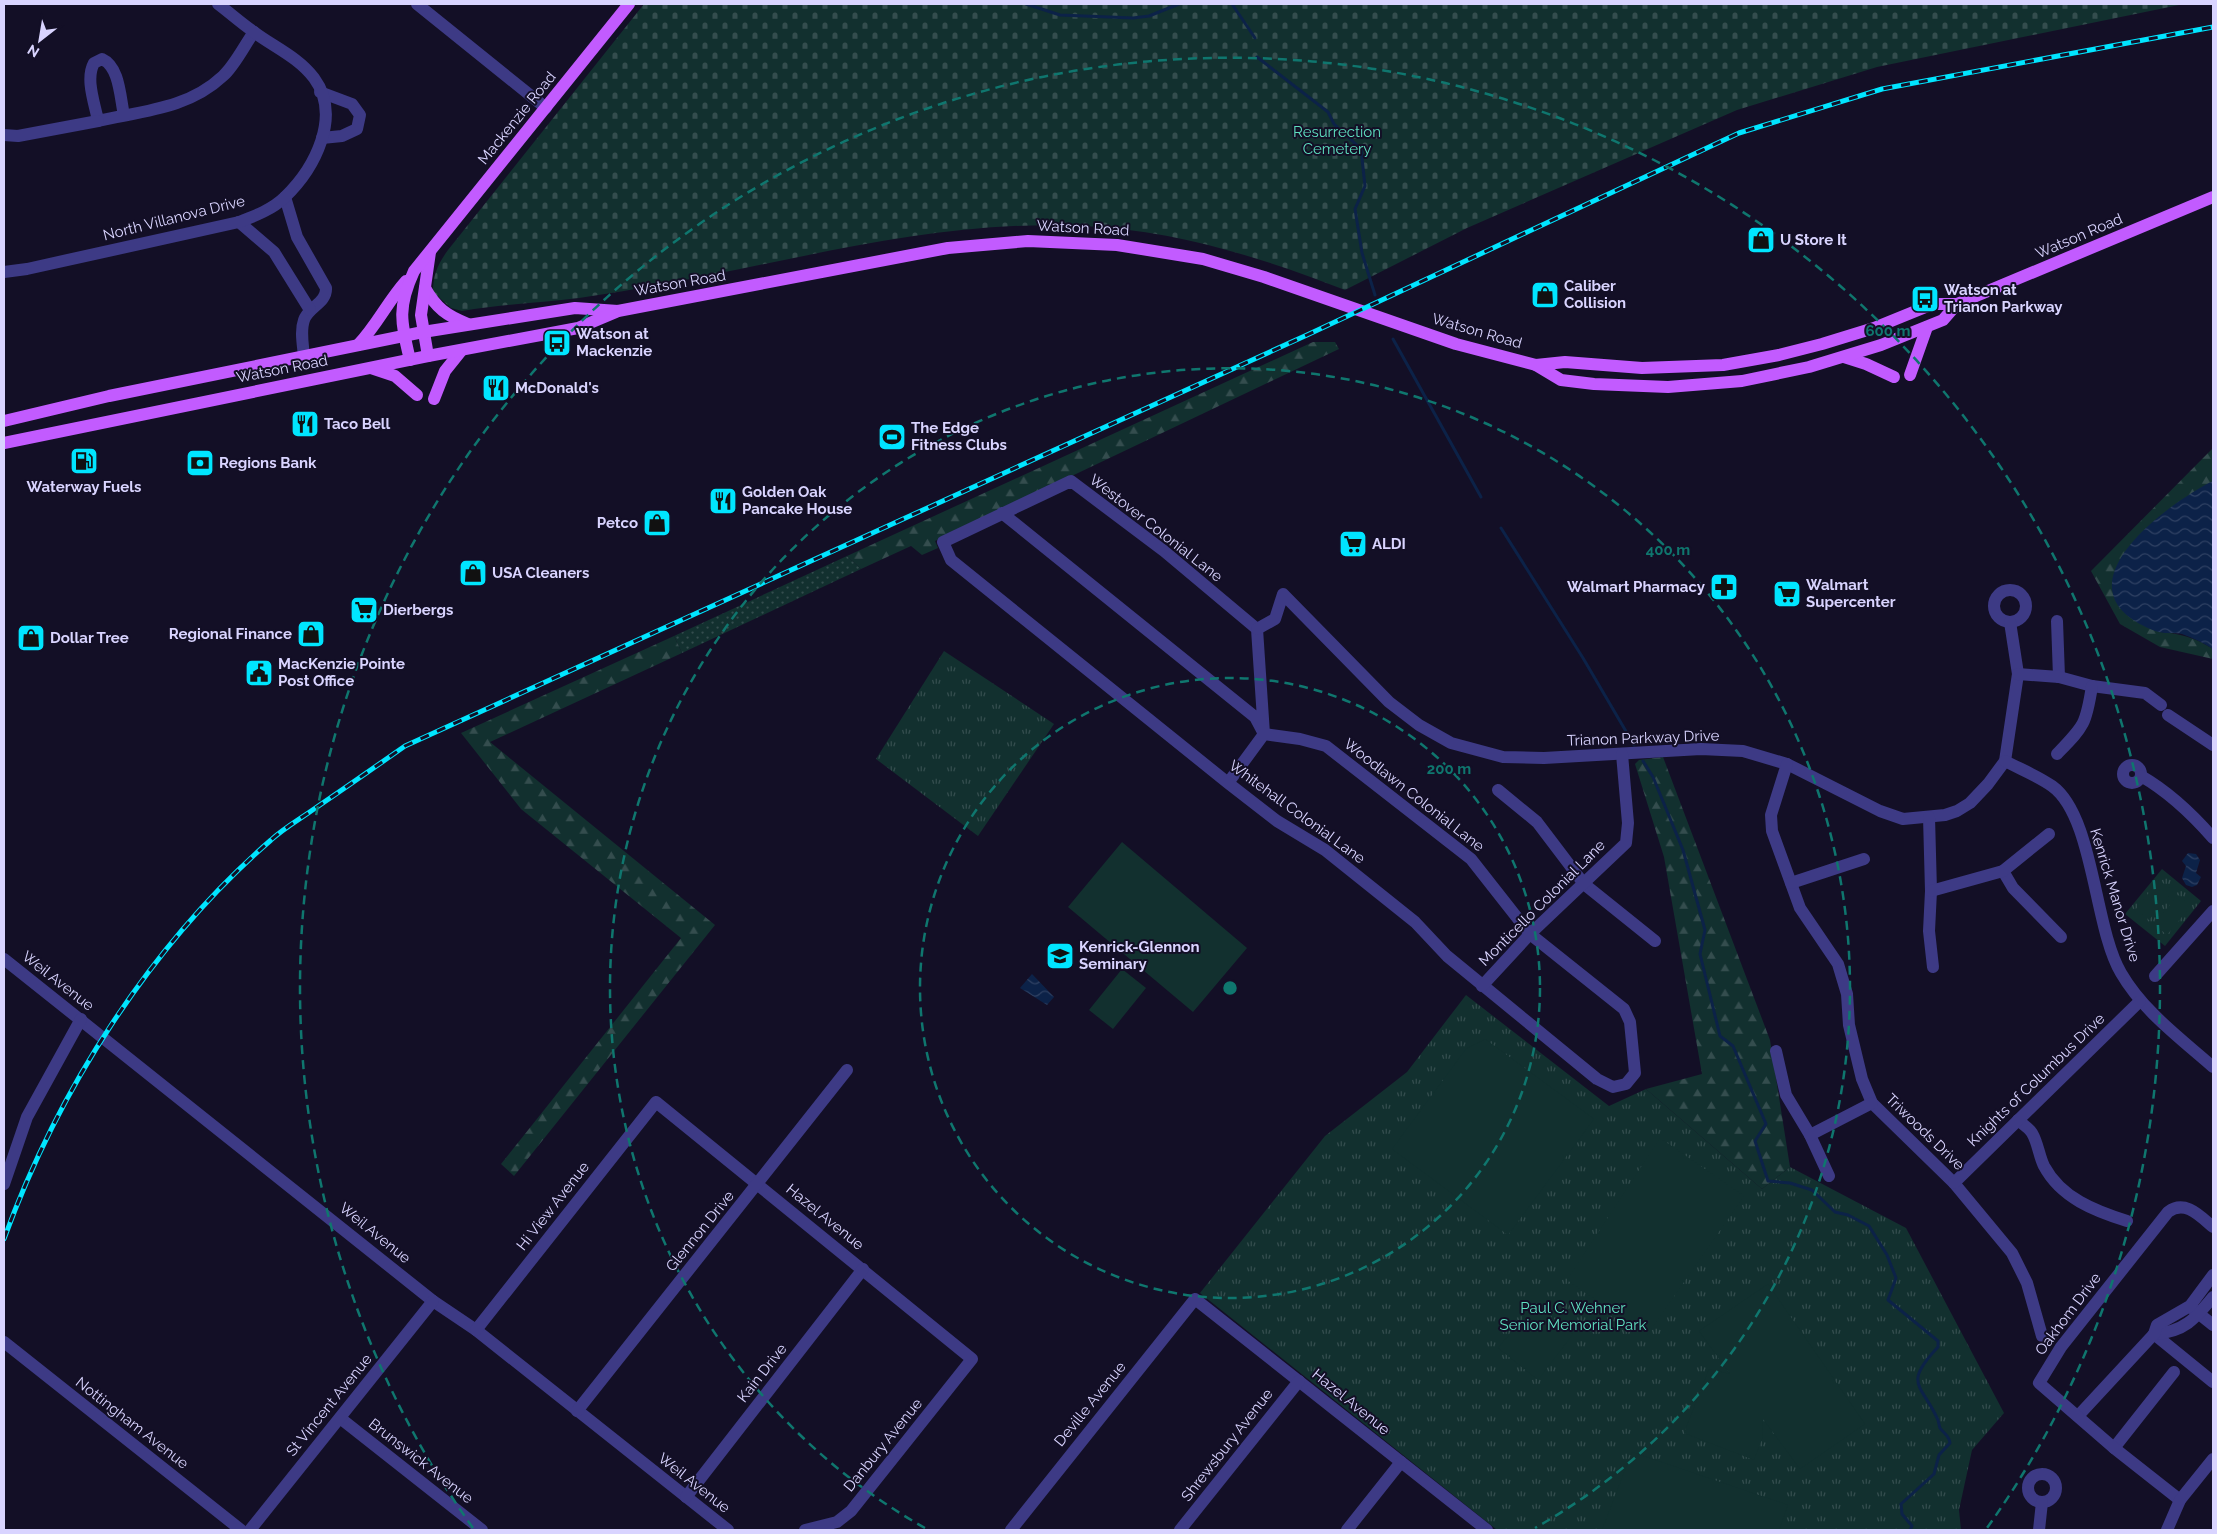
<svg xmlns="http://www.w3.org/2000/svg" width="2217" height="1534" font-family="Raleway,sans-serif">
  <defs>
    <pattern id="grass-dots" width="8" height="8" patternUnits="userSpaceOnUse" patternTransform="scale(1.25)"><rect width="8" height="8" fill="#12302f"/><path d="M2 2h.1M6 6h.1" fill="none" stroke="#344d4e" stroke-width="1.8" stroke-linecap="round"/></pattern>
    <pattern id="forest-firs" width="22" height="20" patternUnits="userSpaceOnUse" patternTransform="scale(1.25)"><rect width="22" height="20" fill="#12302f"/><path d="M5 1l3.5 6h-7zM16 11l3.5 6h-7z" fill="#344d4e"/></pattern>
    <pattern id="cemetery-stones" width="16" height="16" patternUnits="userSpaceOnUse" patternTransform="scale(1.25)"><rect width="16" height="16" fill="#12302f"/><path d="M2 7V4a2 2 0 0 1 4 0v3zM10 15v-3a2 2 0 0 1 4 0v3z" fill="#344d4e"/></pattern>
    <pattern id="park-tufts" width="24" height="20" patternUnits="userSpaceOnUse" patternTransform="scale(1.25)"><rect width="24" height="20" fill="#12302f"/><path d="M3 7l-1-3M5 7V3M7 7l1-3M15 17l-1-3M17 17v-4M19 17l1-3" fill="none" stroke="#344d4e"/></pattern>
    <pattern id="water-waves" width="16" height="10" patternUnits="userSpaceOnUse" patternTransform="scale(1.25)"><rect width="16" height="10" fill="#0c2248"/><path d="M0 5q4-4 8 0t8 0" fill="none" stroke="#2f4163"/></pattern>
  </defs>
  <rect width="100%" height="100%" fill="#130f26"/>
  <polygon fill="url(#grass-dots)" points="847,556 861,569 682,653 674,636"/>
  <g fill="url(#forest-firs)">
    <polygon points="1313,342 1335,342 1339,349 935,541 938,548 922,555 911,546 861,569 847,556"/>
    <path d="M 2213,448 L 2213,481 L 2158,518 L 2159,632 C 2179,633 2196,638 2213,649 L 2213,659 L 2160,647 L 2120,624 L 2091,571 Z"/>
    <polygon points="674,636 682,653 490,742 715,925 514,1176 501,1164 681,938 521,809 461,733"/>
    <polygon points="1663,757 1770,1040 1790,1167 1762,1189 1646,1089 1702,1074 1664,857 1635,764 1639,760"/>
  </g>
  <path fill="url(#cemetery-stones)" d="M 644,4 L 2184,4 L 1877,67 L 1737,110 L 1467,228 L 1345,290 C 1261,257 1173,230 1083,226 C 941,219 802,259 663,284 C 635,289 607,294 579,298 C 540,303 501,304 462,311 L 451,308 L 433,292 C 433,274 438,264 448,250 Z"/>
  <g fill="url(#park-tufts)">
    <polygon points="944,651 1054,724 978,836 876,759"/>
    <polygon points="2162,869 2201,901 2165,946 2125,914"/>
    <polygon points="1466,995 1609,1106 1646,1089 1762,1189 1790,1167 1906,1228 2004,1413 1972,1450 1959,1510 1961,1530 1497,1530 1200,1293 1325,1136 1407,1072"/>
  </g>
  <g fill="#12302f">
    <polygon points="1122,842 1247,948 1193,1012 1068,907"/>
    <polygon points="2159,880 2173,891 2149,920 2136,909"/>
    <polygon points="2178,895 2191,906 2167,935 2154,924"/>
    <polygon points="1122,969 1146,988 1113,1029 1089,1010"/>
    <polygon points="1485,1039 1594,1119 1508,1235 1392,1149 1466,1049"/>
    <polygon points="1660,1138 1744,1196 1647,1335 1567,1280"/>
    <polygon points="1768,1284 1865,1424 1800,1469 1763,1419 1762,1439 1754,1460 1684,1433 1709,1369 1730,1374 1699,1331"/>
    <polygon points="1535,1304 1573,1334 1538,1380 1498,1348"/>
    <polygon points="1632,1452 1788,1505 1779,1530 1602,1530"/>
  </g>
  <g fill="url(#water-waves)">
    <path d="M 2213,481 L 2213,649 C 2204,643 2193,638 2182,634 C 2175,632 2167,634 2159,632 C 2153,631 2144,626 2138,623 C 2062,579 2172,501 2213,481 Z"/>
    <polygon points="2188,853 2196,854 2200,860 2196,873 2201,877 2197,885 2192,887 2186,885 2182,878 2186,866 2182,861"/>
    <polygon points="1032,974 1054,997 1047,1005 1020,988"/>
  </g>
  <g fill="none" stroke-linecap="round" stroke-linejoin="round">
    <g stroke="#0c2248" stroke-width="3">
      <polyline points="1026,4 1060,15 1133,18 1149,16 1179,4"/>
      <polyline points="1232,4 1255,38"/>
      <polyline points="1257,57 1328,112 1334,124 1361,149 1365,186 1355,209 1362,253 1375,295"/>
      <polyline points="1393,339 1481,497"/>
      <polyline points="1501,528 1583,658 1634,745"/>
      <path d="M 1643,761 L 1653,777 L 1683,850 L 1705,930 L 1700,954 L 1720,1036 L 1733,1046 L 1766,1124 L 1755,1141 L 1768,1181 L 1790,1183 L 1812,1190 L 1835,1212 L 1848,1215 L 1869,1226 L 1887,1255 L 1896,1278 L 1888,1300 L 1938,1341 L 1938,1347 C 1902,1385 1922,1384 1938,1420 C 1939,1423 1939,1426 1940,1428 C 1944,1434 1949,1435 1950,1443 L 1939,1455 L 1934,1474 L 1901,1504 L 1902,1514 L 1912,1526 L 1910,1530"/>
    </g>
    <g stroke="#3d3a85" stroke-width="12">
      <polyline points="417,4 546,108"/>
      <polyline points="320,92 352,104 360,115 357,129 342,136 322,138"/>
      <path d="M 124,115 C 120,98 120,67 102,59 L 94,63 C 85,79 95,104 98,121 C 142,111 188,109 223,76 C 235,65 244,46 254,32"/>
      <polyline points="4,135 18,136 98,121"/>
      <path d="M 285,197 L 297,237 L 326,288 C 327,303 308,307 304,320 C 300,331 303,345 304,356"/>
      <polyline points="239,222 274,252 310,310"/>
      <path d="M 4,272 L 27,269 L 239,222 C 255,216 273,209 285,197 C 315,168 342,116 314,78 C 298,57 274,47 254,32 C 241,23 230,13 218,4"/>
      <polyline points="1002,513 1255,717 1264,734 1300,739 1326,746 1471,859 1530,934 1624,1009 1630,1022 1635,1073 1626,1084 1613,1087 1597,1079 1447,956 1415,922 1325,850 1277,821 1228,783 951,560 943,542 1071,481 1164,551 1257,629 1264,734 1228,783"/>
      <circle cx="2010" cy="606" r="16"/>
      <polyline points="2057,621 2059,677"/>
      <polyline points="1257,629 1275,619 1283,594 1389,702 1419,725 1451,743 1503,757 1544,758 1701,749 1743,751 1787,764 1880,811 1903,819 1945,815 1957,811 1970,803 1988,784 2005,761 2018,674 2010,622"/>
      <polyline points="2018,674 2059,677 2092,686 2145,693 2161,705"/>
      <polyline points="2168,715 2213,745"/>
      <path d="M 2057,754 C 2084,726 2086,725 2092,686"/>
      <path d="M 2005,761 C 2020,769 2038,776 2052,786 C 2094,816 2094,928 2121,973 C 2143,1011 2180,1038 2213,1067"/>
      <polyline points="1787,764 1771,815 1772,831 1800,908 1838,964 1847,994 1849,1025 1862,1079 1872,1103 1954,1183 2012,1253 2027,1283 2042,1336"/>
      <circle cx="2132" cy="774" r="9"/>
      <path d="M 2141,776 C 2169,792 2192,814 2213,838"/>
      <polyline points="1498,790 1537,822 1584,884 1655,941"/>
      <polyline points="1929,817 1931,891 1929,931 1933,967"/>
      <polyline points="2003,871 2013,888 2061,937"/>
      <polyline points="1791,883 1864,859"/>
      <polyline points="1931,891 2003,871 2049,834"/>
      <polyline points="4,959 433,1301 476,1330 728,1530"/>
      <polyline points="2155,976 2213,911"/>
      <polyline points="1482,986 1530,934 1626,843 1628,823 1622,754"/>
      <polyline points="1776,1051 1786,1095 1810,1135 1829,1176"/>
      <path d="M 2018,1120 C 2022,1124 2029,1128 2032,1133 C 2038,1143 2039,1156 2044,1166 C 2061,1198 2095,1211 2127,1221"/>
      <polyline points="1810,1135 1872,1103"/>
      <polyline points="1954,1183 2140,1001"/>
      <polyline points="4,1184 27,1117 81,1019"/>
      <polyline points="2193,1309 2213,1325"/>
      <polyline points="476,1330 656,1102 972,1359 851,1511 837,1522 805,1530"/>
      <polyline points="2154,1334 2213,1382"/>
      <path d="M 2154,1334 C 2184,1332 2195,1319 2213,1297"/>
      <polyline points="4,1342 241,1530"/>
      <polyline points="577,1411 847,1070"/>
      <polyline points="2078,1416 2154,1334 2157,1325 2190,1306 2213,1275"/>
      <polyline points="340,1418 482,1530"/>
      <polyline points="2114,1448 2174,1372"/>
      <circle cx="2042" cy="1488" r="14"/>
      <polyline points="686,1497 863,1269"/>
      <path d="M 2180,1500 L 2114,1448 L 2039,1383 L 2061,1347 L 2168,1212 C 2185,1199 2200,1216 2213,1227"/>
      <polyline points="250,1530 433,1301"/>
      <polyline points="1011,1530 1195,1299 1487,1530"/>
      <polyline points="1180,1530 1299,1381"/>
      <polyline points="1347,1530 1401,1462"/>
      <polyline points="2039,1530 2042,1502"/>
      <polyline points="2167,1530 2180,1500 2213,1459"/>
    </g>
    <g stroke="#c25bff" stroke-width="12">
      <path d="M 425,288 C 436,308 447,316 468,324"/>
      <path d="M 358,345 C 377,325 388,301 406,281"/>
      <polyline points="428,356 421,315 430,252"/>
      <polyline points="1844,357 1866,364 1894,377"/>
      <path d="M 410,360 C 401,322 397,308 414,271 L 629,4"/>
      <polyline points="1536,365 1561,380 1594,384 1668,387 1742,381 1809,367 1881,345 1943,320 1957,304"/>
      <polyline points="371,368 395,376 417,395"/>
      <polyline points="1910,375 1927,327"/>
      <polyline points="434,399 445,371 461,351"/>
      <polyline points="4,421 109,396 423,332 575,308 618,311 948,248 1028,241 1117,245 1203,259 1264,277 1456,344 1536,365 1565,362 1642,368 1723,365 1779,355 1822,344 1874,328 1933,304 1957,304 2213,197"/>
      <polyline points="4,443 428,356 578,328 616,312"/>
    </g>
    <defs>
      <path id="rail" d="M 4,1239 C 58,1090 151,944 271,840 C 284,828 300,819 314,809 C 345,788 375,767 405,746 L 1307,335 L 1739,133 L 1882,89 L 2213,27"/>
    </defs>
    <use href="#rail" stroke="#00e5ff" stroke-width="5"/>
    <use href="#rail" stroke="#130f26" stroke-width="3" stroke-dasharray="9" stroke-linecap="butt"/>
  </g>
  <g fill="none" stroke="#0f766e" stroke-width="2.5" stroke-dasharray="9 6">
    <circle cx="1230" cy="988" r="310"/>
    <path d="M925 1528A620 620 0 1 1 1535 1528"/>
    <path d="M473 1528A930 930 0 1 1 1987 1528"/>
  </g>
  <defs>
    <symbol id="shop-square" viewBox="-11 -11 22 22"><rect x="-9" y="-9" width="18" height="18" rx="4" fill="#00e5ff" stroke="#130f26"/><path d="M-5-2.5h2.3a2.7 3.5 0 0 1 5.4 0H5L5.5 6h-11ZM-1.5-2.5h3a1.5 2.3 0 0 0-3 0Z" fill="#111"/></symbol>
    <symbol id="bus-square" viewBox="-11 -11 22 22"><rect x="-9" y="-9" width="18" height="18" rx="4" fill="#00e5ff" stroke="#130f26"/><path d="M-5-6H5V4H4V6H2V4H-2V6H-4V4H-5ZM-3.5-4V0h7V-4ZM-3.5 1.2v1.5H-2V1.2ZM2 1.2v1.5H3.5V1.2Z" fill="#111"/></symbol>
    <symbol id="restaurant-square" viewBox="-11 -11 22 22"><rect x="-9" y="-9" width="18" height="18" rx="4" fill="#00e5ff" stroke="#130f26"/><path d="M-5-6h1v4h1v-4h1v4h1v-4h1v5L-1.5 .5V6h-2V.5L-5-1ZM5-6V6H3V1.5H1.5Q1.5-4 5-6Z" fill="#111"/></symbol>
    <symbol id="stadium-square" viewBox="-11 -11 22 22"><rect x="-9" y="-9" width="18" height="18" rx="4" fill="#00e5ff" stroke="#130f26"/><path d="M0-5a6.5 5 0 1 0 0 10a6.5 5 0 1 0 0-10ZM-3.5-1.8h7v3.6h-7Z" fill="#111"/></symbol>
    <symbol id="fuel-square" viewBox="-11 -11 22 22"><rect x="-9" y="-9" width="18" height="18" rx="4" fill="#00e5ff" stroke="#130f26"/><path d="M-5.5-6h7V0h2V4h1.3V-2.5L3-4.5l.8-.8L6-3V5H2.5V1h-1V6h-7ZM-4.2-4.7v3.2H.2V-4.7Z" fill="#111"/></symbol>
    <symbol id="bank-square" viewBox="-11 -11 22 22"><rect x="-9" y="-9" width="18" height="18" rx="4" fill="#00e5ff" stroke="#130f26"/><path d="M-6-4H6V4H-6ZM0-2.3a2.3 2.3 0 1 0 0 4.6a2.3 2.3 0 1 0 0-4.6Z" fill="#111"/></symbol>
    <symbol id="supermarket-square" viewBox="-11 -11 22 22"><rect x="-9" y="-9" width="18" height="18" rx="4" fill="#00e5ff" stroke="#130f26"/><path d="M-6-5.5h2.5l.6 2H6L4.5 2H-2.5L-4.4-4H-6ZM-1.5 3.2a1.3 1.3 0 1 0 .1 0ZM3 3.2a1.3 1.3 0 1 0 .1 0Z" fill="#111"/></symbol>
    <symbol id="pharmacy-square" viewBox="-11 -11 22 22"><rect x="-9" y="-9" width="18" height="18" rx="4" fill="#00e5ff" stroke="#130f26"/><path d="M-2-6h4v4h4v4h-4v4h-4v-4h-4v-4h4Z" fill="#111"/></symbol>
    <symbol id="civic-square" viewBox="-11 -11 22 22"><rect x="-9" y="-9" width="18" height="18" rx="4" fill="#00e5ff" stroke="#130f26"/><path d="M-.6-6.5H3V-4.5H.6V-3L4-1V1h2V6H-6V1h2V-1L-.6-3ZM-1.2 2.5V6h2.4V2.5Z" fill="#111"/></symbol>
    <symbol id="school-square" viewBox="-11 -11 22 22"><rect x="-9" y="-9" width="18" height="18" rx="4" fill="#00e5ff" stroke="#130f26"/><path d="M0-5L7-2L0 1L-7-2ZM-4 1L0 2.5L4 1V4Q0 6-4 4Z" fill="#111"/></symbol>
  </defs>
  <g fill-rule="evenodd">
    <use href="#shop-square" x="1745" y="224" width="32" height="32"/>
    <use href="#shop-square" x="1529" y="279" width="32" height="32"/>
    <use href="#bus-square" x="1909" y="283" width="32" height="32"/>
    <use href="#bus-square" x="541" y="327" width="32" height="32"/>
    <use href="#restaurant-square" x="480" y="372" width="32" height="32"/>
    <use href="#restaurant-square" x="289" y="408" width="32" height="32"/>
    <use href="#stadium-square" x="876" y="421" width="32" height="32"/>
    <use href="#fuel-square" x="68" y="445" width="32" height="32"/>
    <use href="#bank-square" x="184" y="447" width="32" height="32"/>
    <use href="#restaurant-square" x="707" y="485" width="32" height="32"/>
    <use href="#shop-square" x="641" y="507" width="32" height="32"/>
    <use href="#supermarket-square" x="1337" y="528" width="32" height="32"/>
    <use href="#shop-square" x="457" y="557" width="32" height="32"/>
    <use href="#pharmacy-square" x="1708" y="571" width="32" height="32"/>
    <use href="#supermarket-square" x="1771" y="578" width="32" height="32"/>
    <use href="#supermarket-square" x="348" y="594" width="32" height="32"/>
    <use href="#shop-square" x="295" y="618" width="32" height="32"/>
    <use href="#shop-square" x="15" y="622" width="32" height="32"/>
    <use href="#civic-square" x="243" y="657" width="32" height="32"/>
    <use href="#school-square" x="1044" y="940" width="32" height="32"/>
  </g>
  <g text-anchor="middle" stroke-width="4" stroke-linejoin="round" paint-order="stroke">
    <g font-size="15" fill="#d9d4ff" stroke="#130f26">
      <text transform="translate(517 118) rotate(-51)" y="5">Mackenzie Road</text>
      <text transform="translate(174 218) rotate(-14)" y="5">North Villanova Drive</text>
      <text transform="translate(1083 228) rotate(3)" y="5">Watson Road</text>
      <text transform="translate(2079 236) rotate(-23)" y="5">Watson Road</text>
      <text transform="translate(680 283) rotate(-10)" y="5">Watson Road</text>
      <text transform="translate(1477 331) rotate(16)" y="5">Watson Road</text>
      <text transform="translate(282 369) rotate(-11)" y="5">Watson Road</text>
      <text transform="translate(1156 528) rotate(38)" y="5">Westover Colonial Lane</text>
      <text transform="translate(1643 738) rotate(-2)" y="5">Trianon Parkway Drive</text>
      <text transform="translate(1414 795) rotate(38)" y="5">Woodlawn Colonial Lane</text>
      <text transform="translate(1297 812) rotate(36)" y="5">Whitehall Colonial Lane</text>
      <text transform="translate(2115 895) rotate(73)" y="5">Kenrick Manor Drive</text>
      <text transform="translate(1542 903) rotate(-45)" y="5">Monticello Colonial Lane</text>
      <text transform="translate(58 981) rotate(38)" y="5">Weil Avenue</text>
      <text transform="translate(2036 1080) rotate(-44)" y="5">Knights of Columbus Drive</text>
      <text transform="translate(1925 1132) rotate(44)" y="5">Triwoods Drive</text>
      <text transform="translate(553 1206) rotate(-52)" y="5">Hi View Avenue</text>
      <text transform="translate(825 1217) rotate(39)" y="5">Hazel Avenue</text>
      <text transform="translate(700 1231) rotate(-51)" y="5">Glennon Drive</text>
      <text transform="translate(375 1233) rotate(39)" y="5">Weil Avenue</text>
      <text transform="translate(2068 1314) rotate(-53)" y="5">Oakhom Drive</text>
      <text transform="translate(762 1373) rotate(-52)" y="5">Kain Drive</text>
      <text transform="translate(1351 1402) rotate(39)" y="5">Hazel Avenue</text>
      <text transform="translate(1090 1404) rotate(-51)" y="5">Deville Avenue</text>
      <text transform="translate(329 1405) rotate(-51)" y="5">St Vincent Avenue</text>
      <text transform="translate(132 1423) rotate(38)" y="5">Nottingham Avenue</text>
      <text transform="translate(883 1445) rotate(-51)" y="5">Danbury Avenue</text>
      <text transform="translate(1227 1445) rotate(-52)" y="5">Shrewsbury Avenue</text>
      <text transform="translate(421 1461) rotate(38)" y="5">Brunswick Avenue</text>
      <text transform="translate(694 1483) rotate(38)" y="5">Weil Avenue</text>
    </g>
    <g font-size="15" fill="#5fe0c0" stroke="#130f26">
      <text x="1337" y="137">Resurrection<tspan x="1337" dy="17">Cemetery</tspan></text>
      <text x="1573" y="1313">Paul C. Wehner<tspan x="1573" dy="17">Senior Memorial Park</tspan></text>
    </g>
    <g font-size="15" font-weight="bold" fill="#d9d4ff" stroke="#130f26" text-anchor="start">
      <text x="1780" y="245">U Store It</text>
      <text x="1564" y="291">Caliber<tspan x="1564" dy="17">Collision</tspan></text>
      <text x="1944" y="295">Watson at<tspan x="1944" dy="17">Trianon Parkway</tspan></text>
      <text x="576" y="339">Watson at<tspan x="576" dy="17">Mackenzie</tspan></text>
      <text x="515" y="393">McDonald's</text>
      <text x="324" y="429">Taco Bell</text>
      <text x="911" y="433">The Edge<tspan x="911" dy="17">Fitness Clubs</tspan></text>
      <text x="219" y="468">Regions Bank</text>
      <text x="84" y="492" text-anchor="middle">Waterway Fuels</text>
      <text x="742" y="497">Golden Oak<tspan x="742" dy="17">Pancake House</tspan></text>
      <text x="638" y="528" text-anchor="end">Petco</text>
      <text x="1372" y="549">ALDI</text>
      <text x="492" y="578">USA Cleaners</text>
      <text x="1806" y="590">Walmart<tspan x="1806" dy="17">Supercenter</tspan></text>
      <text x="1705" y="592" text-anchor="end">Walmart Pharmacy</text>
      <text x="383" y="615">Dierbergs</text>
      <text x="292" y="639" text-anchor="end">Regional Finance</text>
      <text x="50" y="643">Dollar Tree</text>
      <text x="278" y="669">MacKenzie Pointe<tspan x="278" dy="17">Post Office</tspan></text>
      <text x="1079" y="952">Kenrick-Glennon<tspan x="1079" dy="17">Seminary</tspan></text>
    </g>
  </g>
  <circle cx="1230" cy="988" r="8" fill="#0f766e" stroke="#130f26" stroke-width="2.5"/>
  <g font-size="15" text-anchor="middle" font-weight="bold" fill="#0f766e" stroke="#130f26" stroke-width="4" stroke-linejoin="round" paint-order="stroke">
    <text x="1888" y="336">600 m</text>
    <text x="1668" y="555">400 m</text>
    <text x="1449" y="774">200 m</text>
  </g>
  <rect width="2217" height="1534" fill="none" stroke="#d9d4ff" stroke-width="10"/>
  <g transform="translate(40 40) rotate(211)" stroke="#130f26" stroke-width="4" paint-order="stroke">
  <path d="M0-4L9 19L0 12L-9 19Z" fill="#d9d4ff"/>
  <text y="-8" font-size="14" font-weight="bold" text-anchor="middle" fill="#d9d4ff">N</text>
  </g>
</svg>
